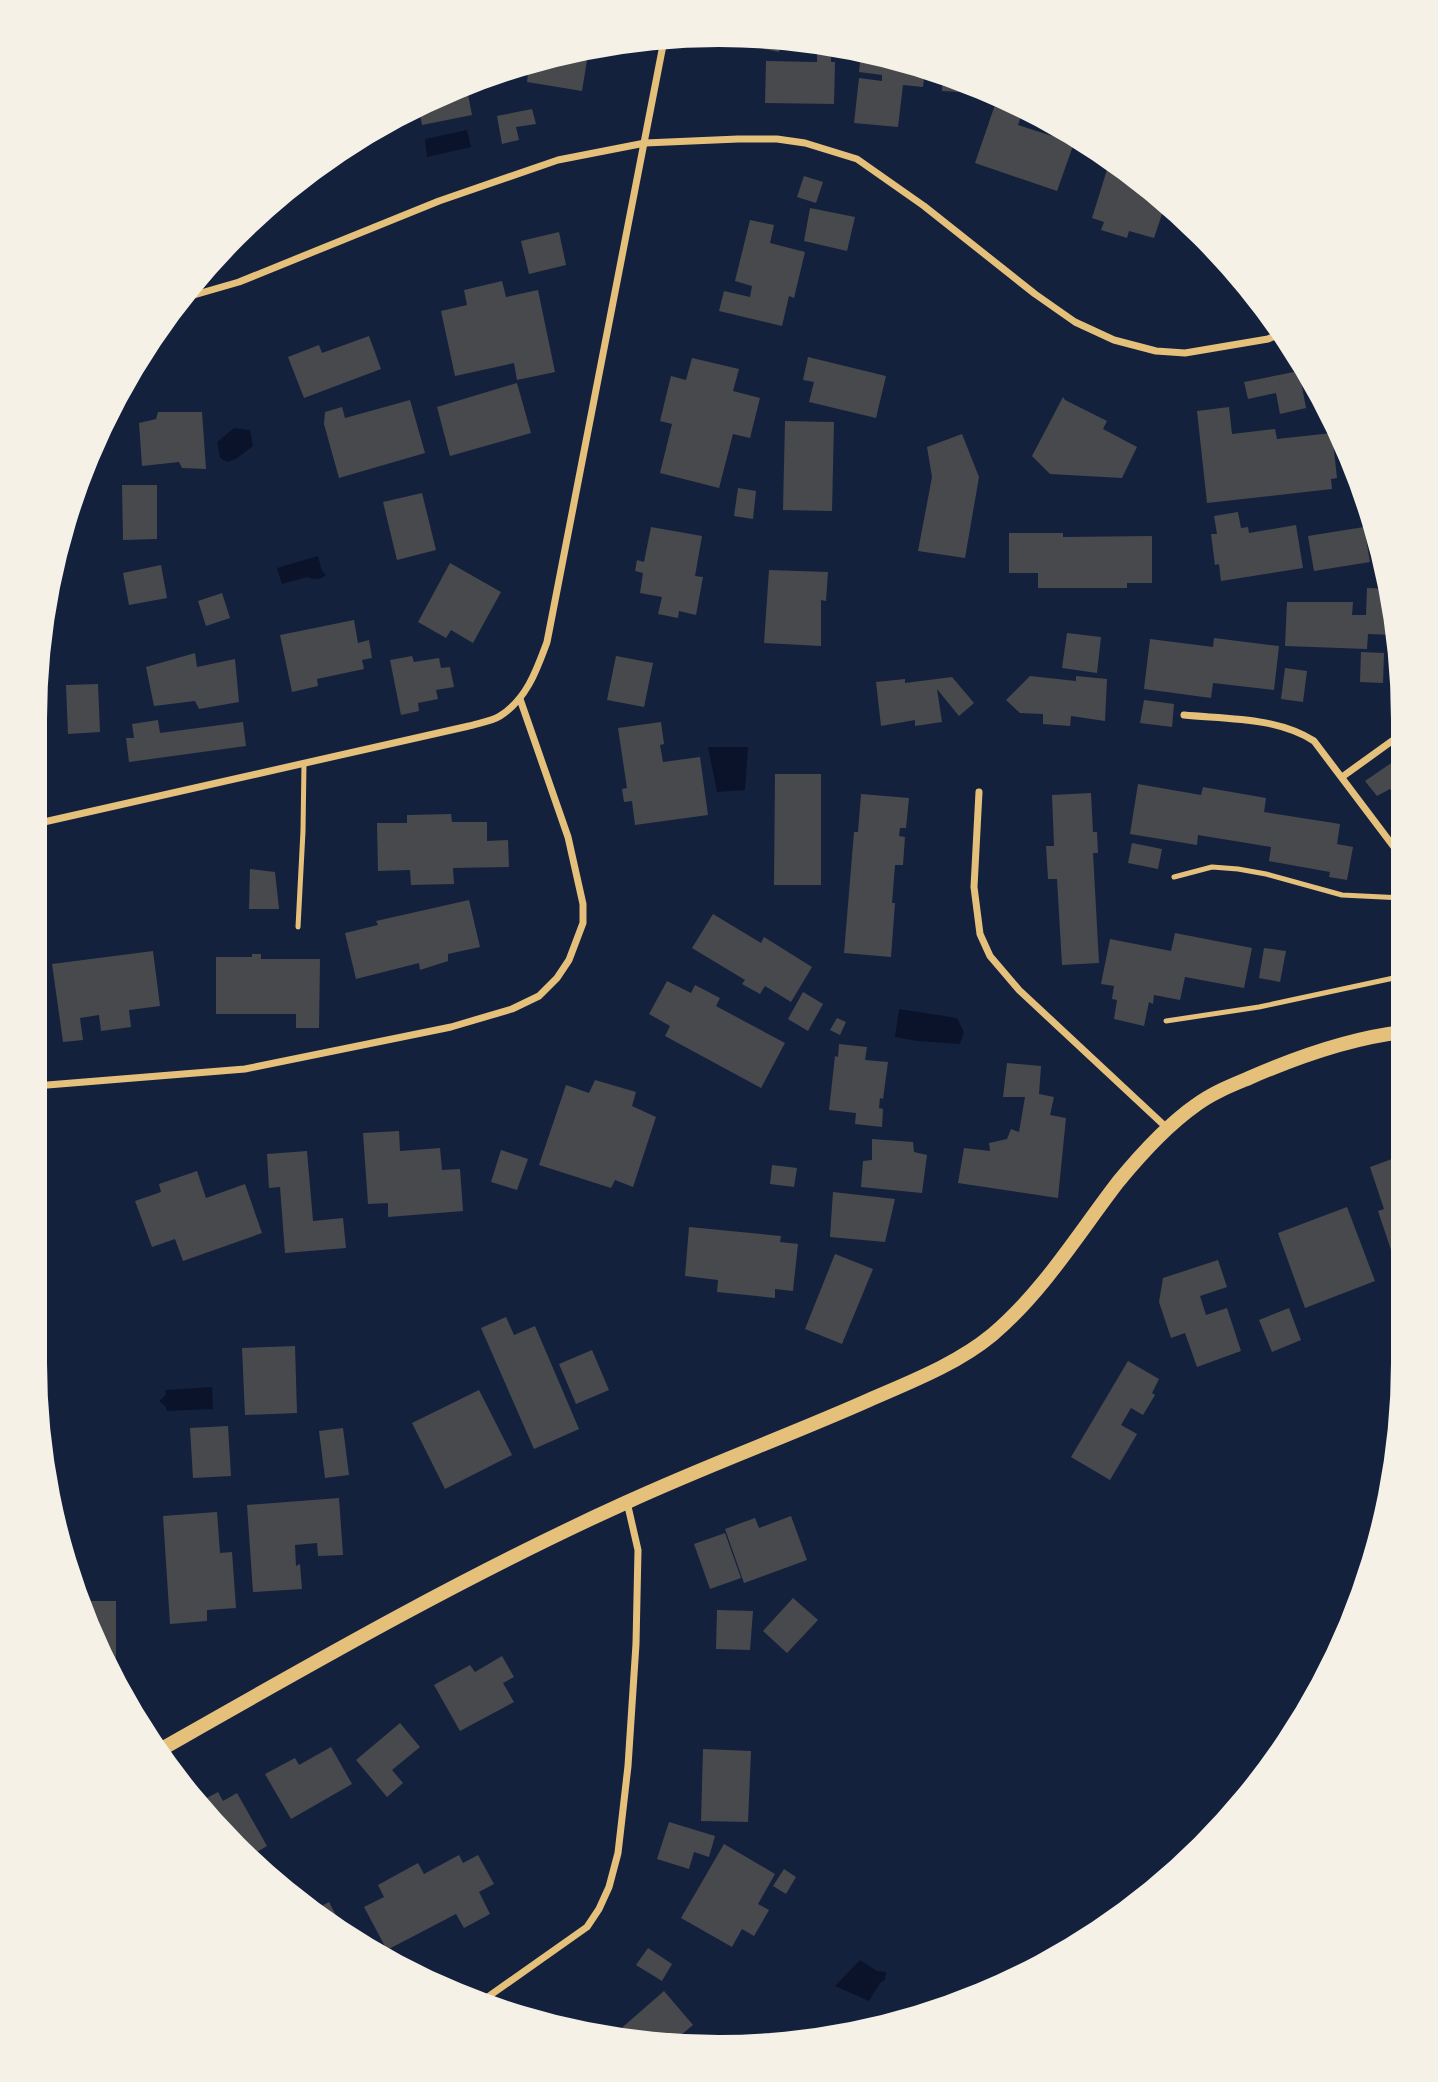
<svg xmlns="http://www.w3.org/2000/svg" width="1438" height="2082" font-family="'Alegreya Sans',sans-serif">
  <rect width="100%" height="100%" fill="#14213d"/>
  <g fill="#0b132b">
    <polygon points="467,130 471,147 427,157 425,139"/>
    <polygon points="234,428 250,430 253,446 236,459 227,462 220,458 217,442"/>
    <path d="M 318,556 L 322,571 L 326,575 C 320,580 314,580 307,577 L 282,584 L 277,568 Z"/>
    <polygon points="708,747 748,747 745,790 717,792"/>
    <polygon points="899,1009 957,1018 964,1032 960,1044 917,1041 895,1037"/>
    <polygon points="212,1387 213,1409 167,1411 165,1406 159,1401 166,1395 165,1390"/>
    <polygon points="860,1960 877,1971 886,1972 885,1980 880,1983 869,2001 835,1986"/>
  </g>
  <g fill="#48494c">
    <polygon points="760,39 781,41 779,52 759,48"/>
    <polygon points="589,48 582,91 527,82 529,65"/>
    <polygon points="861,51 925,70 923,87 903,85 898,127 854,123 859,78 882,81 882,75 859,72"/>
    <polygon points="817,54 831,54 831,62 835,62 834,104 765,103 766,61 817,62"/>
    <polygon points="943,75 961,81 960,92 942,91"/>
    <polygon points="466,84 472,115 422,125 419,108"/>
    <polygon points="998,96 1023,110 1018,125 1074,143 1057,191 975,163"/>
    <polygon points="532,109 536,124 516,127 519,140 502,144 497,116"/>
    <polygon points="1110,160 1165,205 1154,238 1129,231 1127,238 1101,230 1104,222 1092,218"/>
    <polygon points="804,176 823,182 816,203 797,197"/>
    <polygon points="810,208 855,217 847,251 804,241"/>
    <polygon points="750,220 774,225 770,243 805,252 794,298 789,296 782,326 719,311 724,291 750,297 752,286 735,281"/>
    <polygon points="559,232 566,265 529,274 521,241"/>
    <polygon points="502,281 506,297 538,290 555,372 517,380 514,363 455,376 441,311 467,305 464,290"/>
    <polygon points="369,336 381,369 304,398 288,357 319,345 322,353"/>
    <polygon points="808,357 886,376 876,418 809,402 814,382 803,380"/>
    <polygon points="692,358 739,369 733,391 760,398 750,438 733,434 719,488 660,473 672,424 660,421 671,376 686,380"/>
    <polygon points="1299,371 1306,408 1280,414 1276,393 1248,399 1244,382"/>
    <polygon points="517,383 531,433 450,456 437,407"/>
    <polygon points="1063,397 1065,400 1107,421 1103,429 1137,447 1122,478 1050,474 1032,456"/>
    <polygon points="410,400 425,453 339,478 324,424 325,412 342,407 345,418"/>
    <polygon points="1229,407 1232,434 1275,429 1277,439 1332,433 1337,478 1331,479 1332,489 1207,503 1197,411"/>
    <polygon points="158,412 202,412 206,469 182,468 179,462 142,466 139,423 156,419"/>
    <polygon points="785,421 834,422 832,511 783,510"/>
    <polygon points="962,434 979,477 965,558 918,551 932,477 927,447"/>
    <polygon points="122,485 157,485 157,539 123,540"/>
    <polygon points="738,488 756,491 753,519 734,516"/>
    <polygon points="422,493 436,550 397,560 383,502"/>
    <polygon points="1238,512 1241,528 1248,527 1249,533 1296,525 1303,568 1221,581 1219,564 1215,565 1211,534 1217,534 1214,516"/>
    <polygon points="651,527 702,536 695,576 703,577 696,615 679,611 678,618 658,614 662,597 640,593 643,573 635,571 637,560 644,562"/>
    <polygon points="1364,527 1370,562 1314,571 1308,536"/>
    <polygon points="1009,533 1063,533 1063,537 1152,536 1152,583 1127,583 1127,588 1038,588 1038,573 1009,573"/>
    <polygon points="450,563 501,592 473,643 451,630 446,638 418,622"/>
    <polygon points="161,565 167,598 129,605 123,573"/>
    <polygon points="769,570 828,572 826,601 821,600 821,646 764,643"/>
    <polygon points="1367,588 1390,589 1395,635 1368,634 1367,649 1285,646 1287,602 1353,602 1352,615 1366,615"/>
    <polygon points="222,593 230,618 206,626 198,601"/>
    <polygon points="354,620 358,643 369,640 372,658 362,660 364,669 317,679 318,686 292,692 280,635"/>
    <polygon points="1067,633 1101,637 1097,673 1062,668"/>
    <polygon points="1214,638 1279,646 1274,690 1213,683 1211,698 1144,689 1150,639 1213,647"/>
    <polygon points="1361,652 1384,653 1383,683 1360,682"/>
    <polygon points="195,653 197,667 235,659 239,702 199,709 195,701 154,706 146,667"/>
    <polygon points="412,656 414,662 439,658 441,668 450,667 454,687 436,690 438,699 418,703 419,711 401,715 390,660"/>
    <polygon points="616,656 653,663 644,707 607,700"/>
    <polygon points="1285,668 1307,671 1303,702 1281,699"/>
    <polygon points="1030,676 1076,681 1076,676 1107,679 1105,721 1071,716 1070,726 1043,724 1043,714 1020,713 1006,700"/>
    <polygon points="952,677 974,703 959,716 937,689 942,722 915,726 915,720 881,726 876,682 905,679 905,683"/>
    <polygon points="98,684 100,732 68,734 66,685"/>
    <polygon points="1144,700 1174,704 1172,727 1140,723"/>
    <polygon points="158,720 160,733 243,722 246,746 129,762 126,738 134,738 132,724"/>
    <polygon points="661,722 664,744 660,745 663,762 700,757 708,815 635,825 632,801 624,802 622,789 627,788 618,728"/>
    <polygon points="1403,755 1403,809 1390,789 1377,796 1365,781"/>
    <polygon points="775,774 821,774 821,885 774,885"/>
    <polygon points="1138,784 1201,795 1203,787 1266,798 1264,812 1340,824 1337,844 1353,847 1347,880 1329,877 1330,872 1269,861 1271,847 1198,835 1197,845 1130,834"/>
    <polygon points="1091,793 1093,832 1097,832 1098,853 1093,853 1099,963 1062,965 1057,879 1048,879 1046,846 1054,846 1052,795"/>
    <polygon points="861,794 909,798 906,828 900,828 899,836 905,837 903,865 895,865 892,903 895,903 891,957 844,953 854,832 858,832"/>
    <polygon points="451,814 452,822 487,822 487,841 508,840 509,867 453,868 454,884 411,885 410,870 378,871 377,823 407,823 407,815"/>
    <polygon points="1132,843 1162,849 1158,869 1128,863"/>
    <polygon points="250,869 275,872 279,909 249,909"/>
    <polygon points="469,900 480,947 448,954 448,961 420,970 419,963 356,979 345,933 378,925 376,921"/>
    <polygon points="713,914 761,943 764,937 812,967 791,1002 765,986 760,994 742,984 745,980 692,948"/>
    <polygon points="1175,933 1252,948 1244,988 1185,977 1180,1000 1154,995 1153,1004 1149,1002 1144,1026 1114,1019 1117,1000 1112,999 1114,986 1101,984 1110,939 1171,951"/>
    <polygon points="1264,948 1286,951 1280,982 1259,978"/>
    <polygon points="153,951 160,1006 129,1010 131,1027 101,1031 99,1015 80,1018 83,1040 63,1042 52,964"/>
    <polygon points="252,954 261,954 261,959 320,959 319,1028 296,1028 296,1014 216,1014 216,957 252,957"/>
    <polygon points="667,981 691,993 695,985 720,998 716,1006 785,1043 761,1088 665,1036 670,1026 649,1014"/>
    <polygon points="803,992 823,1004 808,1031 788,1019"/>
    <polygon points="837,1018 846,1022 840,1035 830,1030"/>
    <polygon points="839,1044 867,1047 865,1060 888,1062 883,1099 880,1098 879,1108 883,1109 882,1127 855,1124 856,1113 829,1110 835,1056 838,1057"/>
    <polygon points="1007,1063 1041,1066 1039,1094 1054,1097 1050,1115 1066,1118 1058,1198 958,1183 964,1148 990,1151 989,1143 1007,1139 1011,1129 1019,1132 1025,1097 1003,1097"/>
    <polygon points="595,1080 636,1092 632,1106 656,1117 633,1187 615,1180 611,1188 539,1165 566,1085 589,1093"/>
    <polygon points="399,1131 400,1151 440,1148 442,1170 460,1169 463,1211 388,1217 388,1203 368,1204 363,1133"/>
    <polygon points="872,1139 913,1142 914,1152 927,1155 922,1193 861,1187 863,1161 872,1160"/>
    <polygon points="501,1150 528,1159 517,1190 491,1182"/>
    <polygon points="307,1151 313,1221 343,1218 346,1248 285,1253 280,1187 269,1188 267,1154"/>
    <polygon points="1403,1155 1403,1259 1395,1262 1378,1211 1384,1209 1370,1167"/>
    <polygon points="772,1165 797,1168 794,1187 770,1184"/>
    <polygon points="197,1171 206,1198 245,1184 262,1233 183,1261 175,1239 152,1247 135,1201 161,1192 159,1184"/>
    <polygon points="833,1192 895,1199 885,1242 830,1237"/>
    <polygon points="1347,1207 1375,1281 1305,1308 1278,1233"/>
    <polygon points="689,1227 781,1236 780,1242 798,1244 793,1291 775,1289 775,1298 717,1292 718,1280 685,1276"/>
    <polygon points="835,1254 873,1269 842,1344 805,1329"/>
    <polygon points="1218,1260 1227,1287 1200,1296 1206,1315 1227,1308 1241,1351 1197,1367 1185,1333 1171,1338 1159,1302 1163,1278"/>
    <polygon points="1289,1308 1301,1340 1272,1352 1259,1320"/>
    <polygon points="506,1317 514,1335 535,1326 579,1429 534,1449 481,1328"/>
    <polygon points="295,1346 297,1413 245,1415 242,1348"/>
    <polygon points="592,1350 609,1390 576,1404 559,1364"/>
    <polygon points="1128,1361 1159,1379 1152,1393 1155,1395 1143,1415 1131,1408 1121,1425 1137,1434 1110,1480 1071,1457"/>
    <polygon points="479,1390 512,1455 445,1489 412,1423"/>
    <polygon points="228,1426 231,1476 193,1478 190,1428"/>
    <polygon points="343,1428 349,1475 325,1478 319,1431"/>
    <polygon points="339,1498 343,1555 318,1556 317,1543 295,1545 296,1566 300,1564 302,1589 253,1592 247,1505"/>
    <polygon points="217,1512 220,1553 232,1552 236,1608 207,1610 207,1621 170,1624 163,1516"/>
    <polygon points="791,1516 807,1560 744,1583 725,1529 755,1518 759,1528"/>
    <polygon points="725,1533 741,1578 710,1589 694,1544"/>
    <polygon points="793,1598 818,1620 787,1653 763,1631"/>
    <polygon points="86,1601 116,1601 116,1659 112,1659"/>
    <polygon points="717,1610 753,1611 750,1650 716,1649"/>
    <polygon points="502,1656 514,1677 503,1683 514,1702 460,1731 434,1685 470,1665 475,1672"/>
    <polygon points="400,1723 420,1747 392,1770 403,1783 387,1797 356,1760"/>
    <polygon points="331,1747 352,1784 291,1819 265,1774 295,1758 299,1765"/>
    <polygon points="703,1749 751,1751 748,1822 701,1821"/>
    <polygon points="218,1792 223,1801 237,1793 267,1846 250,1856 201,1801"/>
    <polygon points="669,1822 715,1836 709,1857 694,1852 689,1869 657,1859"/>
    <polygon points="724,1844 775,1874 758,1904 769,1910 754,1936 742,1929 732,1947 681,1918"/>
    <polygon points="459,1855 463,1863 478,1855 494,1884 479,1892 490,1914 464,1928 456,1914 387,1950 364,1907 384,1897 378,1885 418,1863 424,1874"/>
    <polygon points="784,1869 796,1877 786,1894 773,1886"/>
    <polygon points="329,1902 339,1921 318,1908"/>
    <polygon points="648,1948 672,1964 662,1981 636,1965"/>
    <polygon points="664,1991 693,2025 675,2040 624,2040 617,2032"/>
  </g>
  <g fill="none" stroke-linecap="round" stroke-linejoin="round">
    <g stroke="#e5c07b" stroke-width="5">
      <polyline points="1174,877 1212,867 1238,869 1266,874 1342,895 1403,898"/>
      <polyline points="298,927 303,831 304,763"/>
      <polyline points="1166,1021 1259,1007 1403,976"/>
    </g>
    <g stroke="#e5c07b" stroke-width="7">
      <polyline points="180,299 239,282 439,201 558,160 645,143 738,139 777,139 805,143 857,159 924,206 1035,294 1075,322 1114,340 1156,351 1185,353 1268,339 1275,336"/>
      <path d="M 1184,715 C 1226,719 1277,717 1314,741 L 1403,859"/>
      <polyline points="1342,777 1403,733"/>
      <polyline points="979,792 974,887 980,934 990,956 1019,990 1167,1128"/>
      <path d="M 35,824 L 469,726 C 479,723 492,721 500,716 C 527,699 537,669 547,642 L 664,40"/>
      <polyline points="35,1086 245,1069 451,1027 512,1009 539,996 557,978 569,960 583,923 583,904 568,837 520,699"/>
      <polyline points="482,2001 587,1927 599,1909 609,1887 618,1853 628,1766 636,1644 638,1550 627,1502"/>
    </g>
    <path stroke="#e5c07b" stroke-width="14" d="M 158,1751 C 311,1664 464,1576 625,1503 C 705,1466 788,1436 869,1400 C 910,1382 957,1364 992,1335 C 1043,1292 1078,1234 1118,1182 C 1141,1154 1166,1126 1196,1105 C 1212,1093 1230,1086 1249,1078 C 1297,1057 1350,1038 1403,1032"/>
  </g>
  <path d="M0 0H1438V2082H0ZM719 47H719A672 672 0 0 1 1391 719V1363A672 672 0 0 1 719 2035H719A672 672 0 0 1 47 1363V719A672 672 0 0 1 719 47Z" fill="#f6f1e7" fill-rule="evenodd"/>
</svg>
